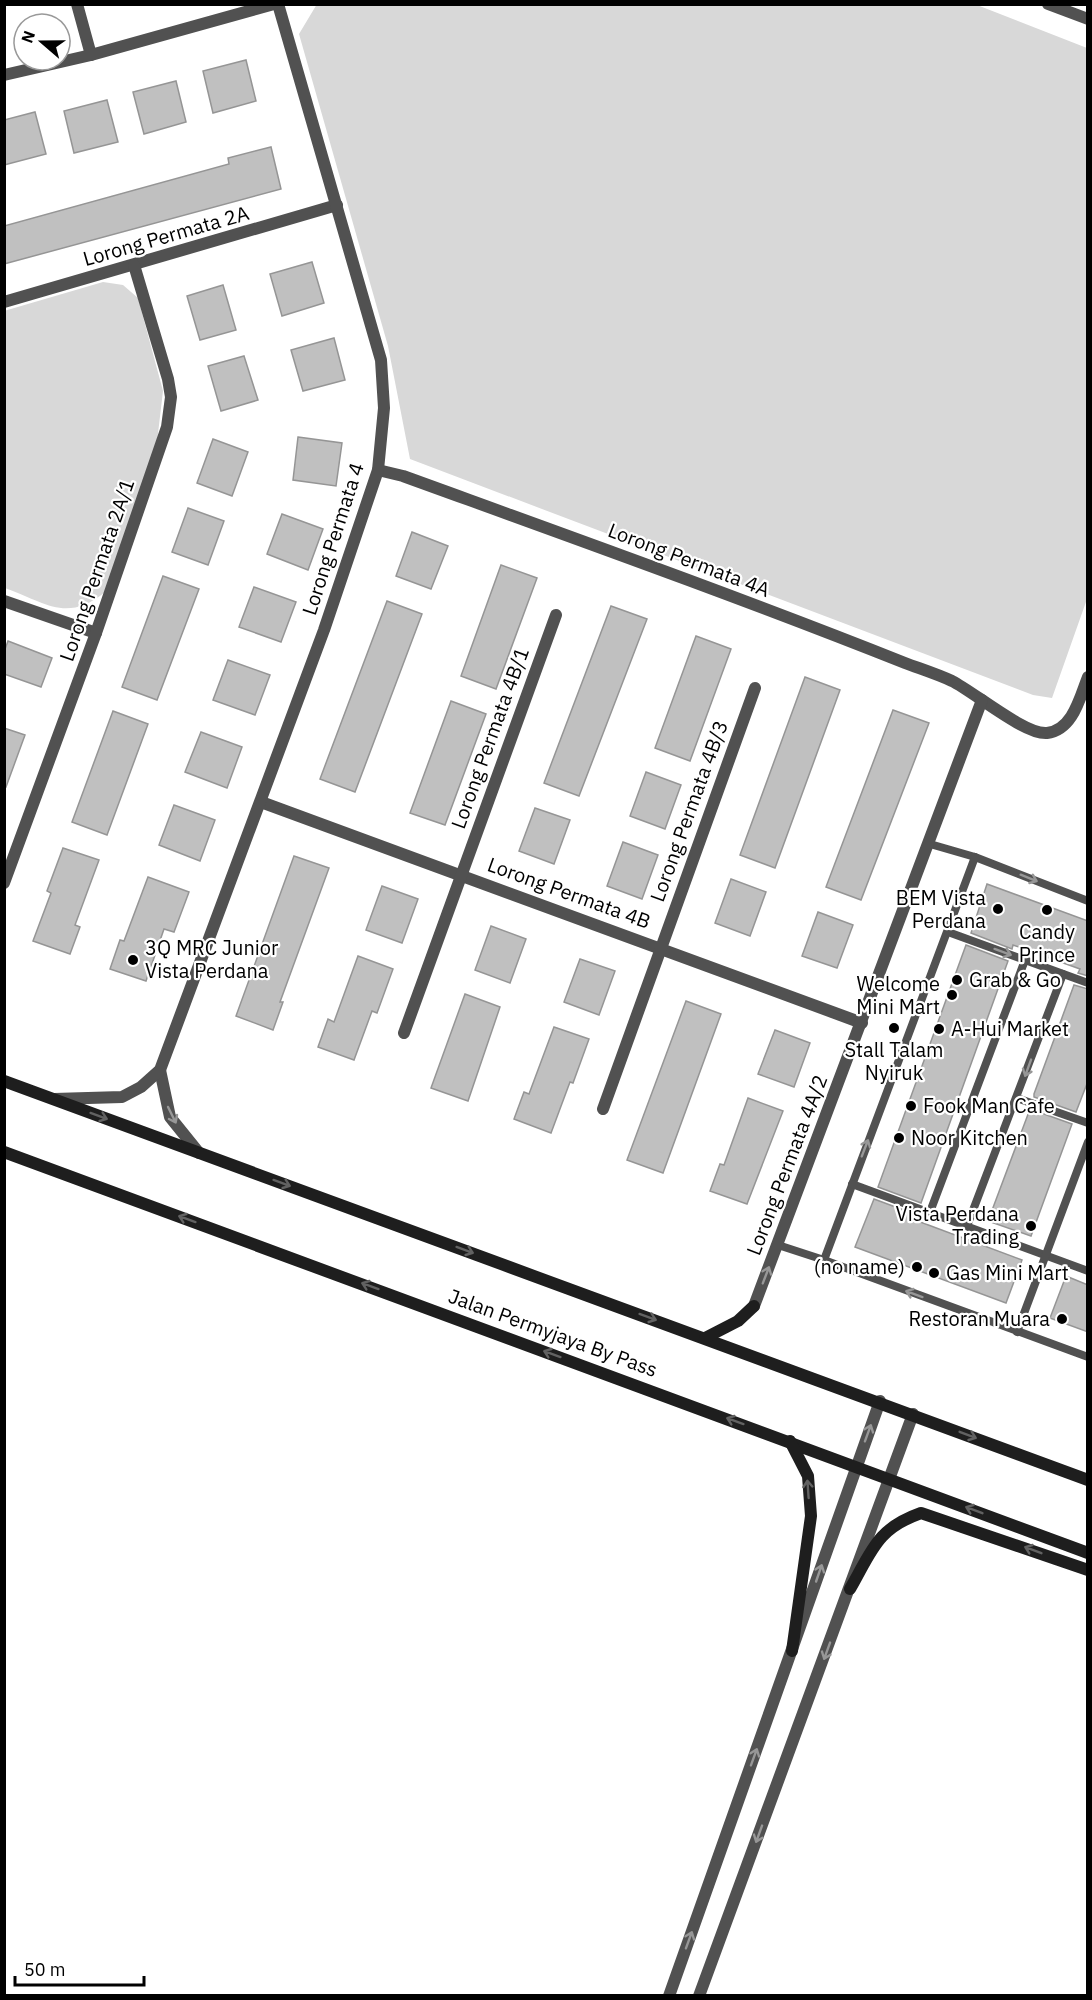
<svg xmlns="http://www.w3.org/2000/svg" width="1092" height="2000" font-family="'IBM Plex Sans',sans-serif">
  <rect width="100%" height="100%" fill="#fff"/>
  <g fill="#d8d8d8">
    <polygon points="317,4 977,5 1087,48 1087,599 1052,698 1033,695 410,459 388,346 299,34"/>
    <path d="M 103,282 L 123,285 L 138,298 L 163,391 L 157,442 L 105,592 C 67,623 46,603 5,588 L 4,311 Z"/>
  </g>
  <g fill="#c0c0c0" stroke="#959595" stroke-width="1.5">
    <polygon points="246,60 256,101 213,113 203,71"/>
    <polygon points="176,81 186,122 144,134 133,92"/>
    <polygon points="107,100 118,142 74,153 64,111"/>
    <polygon points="35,112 46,154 4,165 4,120"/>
    <polygon points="271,147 281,189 4,264 4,226 229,164 228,158"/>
    <polygon points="312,262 324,303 282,316 270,274"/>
    <polygon points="223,285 236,330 200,340 187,296"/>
    <polygon points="334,338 345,380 303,391 291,350"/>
    <polygon points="244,356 258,400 221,411 208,366"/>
    <polygon points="298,437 342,443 336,486 293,480"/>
    <polygon points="213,439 248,452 232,496 197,483"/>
    <polygon points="188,508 224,521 208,565 172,552"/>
    <polygon points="282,514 323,529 308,570 267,554"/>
    <polygon points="412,532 448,546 431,589 396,576"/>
    <polygon points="501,565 537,578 496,689 461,676"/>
    <polygon points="163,576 199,589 157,700 122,687"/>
    <polygon points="254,587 296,602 281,642 239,627"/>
    <polygon points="387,601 422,614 355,792 320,779"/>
    <polygon points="611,606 647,619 579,796 544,783"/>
    <polygon points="696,636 731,649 690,761 655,748"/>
    <polygon points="8,641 52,658 41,687 4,674 4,652"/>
    <polygon points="228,660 270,675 255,715 213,700"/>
    <polygon points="805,677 840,690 775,868 740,855"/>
    <polygon points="451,701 486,714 445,825 410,813"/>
    <polygon points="893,710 929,723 861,900 826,887"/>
    <polygon points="113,711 148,724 107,835 72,822"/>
    <polygon points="4,728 25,735 6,787 4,786"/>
    <polygon points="201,732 242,747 227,788 185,772"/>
    <polygon points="646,772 681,785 665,829 630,816"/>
    <polygon points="174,805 215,820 200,861 159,845"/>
    <polygon points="535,808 570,820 554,864 519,851"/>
    <polygon points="623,842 658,855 642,899 607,886"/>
    <polygon points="63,848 99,860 75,925 80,927 70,954 33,941 51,893 47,891"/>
    <polygon points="294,856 329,868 280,1002 283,1002 273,1030 236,1016"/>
    <polygon points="148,877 189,892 174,932 164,929 146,981 110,969 120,940 124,941"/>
    <polygon points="731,879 766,892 750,936 715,923"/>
    <polygon points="987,884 1088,921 1088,976 1078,973 1080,969 1013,945 1012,949 971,933"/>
    <polygon points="382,886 418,899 402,943 366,930"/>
    <polygon points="818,912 853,925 837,968 802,956"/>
    <polygon points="491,926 526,939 510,983 475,970"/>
    <polygon points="966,945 1008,961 921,1203 878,1187"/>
    <polygon points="358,956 393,969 377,1013 372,1011 354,1060 318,1047 328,1019 334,1022"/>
    <polygon points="580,959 615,971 599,1015 564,1002"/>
    <polygon points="1074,985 1088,989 1088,1081 1076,1112 1034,1097 1034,1094"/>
    <polygon points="465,994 500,1007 468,1101 431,1088"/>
    <polygon points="686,1001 721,1014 663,1173 627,1160"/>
    <polygon points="554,1027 589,1039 573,1083 570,1082 551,1133 514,1119 524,1092 529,1094"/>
    <polygon points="775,1030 810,1043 794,1087 758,1074"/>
    <polygon points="748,1098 783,1111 747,1204 710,1191 720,1164 724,1165"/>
    <polygon points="1030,1109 1072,1124 1031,1236 988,1221"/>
    <polygon points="874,1199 917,1215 915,1220 1022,1260 1006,1303 855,1247"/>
    <polygon points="1066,1276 1088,1285 1088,1332 1050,1318"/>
  </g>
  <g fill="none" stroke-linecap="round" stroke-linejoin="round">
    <g stroke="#515151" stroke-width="8">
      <polyline points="930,844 975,857 1088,901"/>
      <polyline points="975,857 824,1260 1088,1357"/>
      <polyline points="948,932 1088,983"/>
      <polyline points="1017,1098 1088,1123"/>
      <polyline points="852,1184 1088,1271"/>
      <polyline points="930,1212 1025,960"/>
      <polyline points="967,1226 1063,974"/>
      <polyline points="778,1245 824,1260"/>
      <polyline points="1017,1332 1088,1142"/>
    </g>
    <g stroke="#515151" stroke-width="12">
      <polyline points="77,4 91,55"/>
      <polyline points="1048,4 1088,19"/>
      <polyline points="4,75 91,55 274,4"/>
      <polyline points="4,302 337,205"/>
      <path d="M 378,470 L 403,476 C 571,537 739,597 905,663 C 921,669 937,674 952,681 C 974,692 1025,735 1047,733 C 1073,730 1080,697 1088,677"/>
      <polyline points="4,601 96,633"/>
      <polyline points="261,802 862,1023"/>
      <polyline points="4,883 96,633 167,427 171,397 168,379 134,265"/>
      <polyline points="404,1033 556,615"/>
      <polyline points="160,1070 170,1117 199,1153"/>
      <polyline points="54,1099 122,1097 141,1087 160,1070 324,630 378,470 384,408 381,360 278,4"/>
      <polyline points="603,1109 755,688"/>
      <polyline points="754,1306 982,700"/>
      <polyline points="669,1996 880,1401"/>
      <polyline points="699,1996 913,1414"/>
    </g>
    <g stroke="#1e1e1e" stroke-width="12">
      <polyline points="4,1081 1088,1480"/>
      <polyline points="4,1152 1088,1553"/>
      <polyline points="705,1338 738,1321 754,1306"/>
      <polyline points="790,1441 808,1476 811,1516 792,1651"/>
      <path d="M 850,1589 C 872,1551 876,1529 921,1513 L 1088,1570"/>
    </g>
  </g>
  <defs><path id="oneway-shaft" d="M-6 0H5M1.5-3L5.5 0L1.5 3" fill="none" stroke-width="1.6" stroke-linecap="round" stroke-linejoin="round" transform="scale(1.5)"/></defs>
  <g stroke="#979797">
    <use href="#oneway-shaft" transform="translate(1029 878) rotate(22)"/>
    <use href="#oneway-shaft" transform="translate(1003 952) rotate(20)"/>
    <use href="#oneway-shaft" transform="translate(1028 1068) rotate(110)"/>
    <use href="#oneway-shaft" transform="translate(172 1115) rotate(64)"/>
    <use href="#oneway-shaft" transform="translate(865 1148) rotate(-69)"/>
    <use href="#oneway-shaft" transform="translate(766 1275) rotate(-69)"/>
    <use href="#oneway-shaft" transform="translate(914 1294) rotate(-160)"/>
    <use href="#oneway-shaft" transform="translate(868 1433) rotate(-70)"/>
    <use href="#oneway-shaft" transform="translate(819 1573) rotate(-71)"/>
    <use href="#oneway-shaft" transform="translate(827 1651) rotate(110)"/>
    <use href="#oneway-shaft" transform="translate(754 1757) rotate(-70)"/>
    <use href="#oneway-shaft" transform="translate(759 1834) rotate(110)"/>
    <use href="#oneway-shaft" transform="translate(689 1940) rotate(-70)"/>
  </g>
  <g stroke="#626262">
    <use href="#oneway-shaft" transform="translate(99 1116) rotate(20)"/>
    <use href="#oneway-shaft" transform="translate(282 1183) rotate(20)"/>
    <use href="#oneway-shaft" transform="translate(187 1219) rotate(-160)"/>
    <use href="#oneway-shaft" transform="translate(465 1250) rotate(20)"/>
    <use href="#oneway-shaft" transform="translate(370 1286) rotate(-160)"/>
    <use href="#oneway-shaft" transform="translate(648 1317) rotate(20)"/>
    <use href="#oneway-shaft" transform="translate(552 1354) rotate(-160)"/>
    <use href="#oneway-shaft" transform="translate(735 1421) rotate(-160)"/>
    <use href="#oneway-shaft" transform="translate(968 1435) rotate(21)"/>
    <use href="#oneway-shaft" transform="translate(808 1489) rotate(-94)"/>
    <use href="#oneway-shaft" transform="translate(974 1510) rotate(-159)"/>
    <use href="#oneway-shaft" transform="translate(1033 1550) rotate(-159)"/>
  </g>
  <g fill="#000" stroke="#fff" stroke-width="2">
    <circle cx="998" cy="909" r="6"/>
    <circle cx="1047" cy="910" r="6"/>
    <circle cx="133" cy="960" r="6"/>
    <circle cx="957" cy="980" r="6"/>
    <circle cx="952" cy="995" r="6"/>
    <circle cx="894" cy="1028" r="6"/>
    <circle cx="939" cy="1029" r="6"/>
    <circle cx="911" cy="1106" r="6"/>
    <circle cx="899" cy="1138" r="6"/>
    <circle cx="1031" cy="1226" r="6"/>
    <circle cx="917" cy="1267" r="6"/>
    <circle cx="934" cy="1273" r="6"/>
    <circle cx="1062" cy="1319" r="6"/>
  </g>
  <g text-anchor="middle" stroke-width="4.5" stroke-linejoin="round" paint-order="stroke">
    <g font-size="20" fill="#000" stroke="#fff">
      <text transform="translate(166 236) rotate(-16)" y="7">Lorong Permata 2A</text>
      <text transform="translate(333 539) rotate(-72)" y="7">Lorong Permata 4</text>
      <text transform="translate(689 560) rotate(21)" y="7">Lorong Permata 4A</text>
      <text transform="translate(97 570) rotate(-71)" y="7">Lorong Permata 2A/1</text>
      <text transform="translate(490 738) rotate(-70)" y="7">Lorong Permata 4B/1</text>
      <text transform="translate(689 811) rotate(-70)" y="7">Lorong Permata 4B/3</text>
      <text transform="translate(569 893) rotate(20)" y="7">Lorong Permata 4B</text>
      <text transform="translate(787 1165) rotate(-69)" y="7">Lorong Permata 4A/2</text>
      <text transform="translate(553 1333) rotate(20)" y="7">Jalan Permyjaya By Pass</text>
    </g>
    <g font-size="20" fill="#000" stroke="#fff" text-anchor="start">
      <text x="986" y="905" text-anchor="end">BEM Vista<tspan x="986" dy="23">Perdana</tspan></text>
      <text x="1047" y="939" text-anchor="middle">Candy<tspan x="1047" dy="23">Prince</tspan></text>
      <text x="145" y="955">3Q MRC Junior<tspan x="145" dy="23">Vista Perdana</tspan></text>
      <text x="969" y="987">Grab &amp; Go</text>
      <text x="940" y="991" text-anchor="end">Welcome<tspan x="940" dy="23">Mini Mart</tspan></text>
      <text x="951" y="1036">A-Hui Market</text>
      <text x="894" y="1057" text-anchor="middle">Stall Talam<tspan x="894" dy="23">Nyiruk</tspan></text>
      <text x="923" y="1113">Fook Man Cafe</text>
      <text x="911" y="1145">Noor Kitchen</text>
      <text x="1019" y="1221" text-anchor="end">Vista Perdana<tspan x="1019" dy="23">Trading</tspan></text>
      <text x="905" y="1274" text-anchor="end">(no name)</text>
      <text x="946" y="1280">Gas Mini Mart</text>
      <text x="1050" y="1326" text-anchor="end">Restoran Muara</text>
    </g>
  </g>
  <rect width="1092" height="2000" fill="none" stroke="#000000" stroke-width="12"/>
  <g transform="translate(42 42) rotate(290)"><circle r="28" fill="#ffffff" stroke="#999999" stroke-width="1.5"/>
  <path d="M0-4.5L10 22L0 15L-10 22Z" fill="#000000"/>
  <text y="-9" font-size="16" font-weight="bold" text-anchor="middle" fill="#000000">N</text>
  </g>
  <path d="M15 1976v9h129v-9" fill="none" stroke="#000000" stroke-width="3"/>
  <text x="24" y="1976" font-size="18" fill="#000000" stroke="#ffffff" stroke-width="4.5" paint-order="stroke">50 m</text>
</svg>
